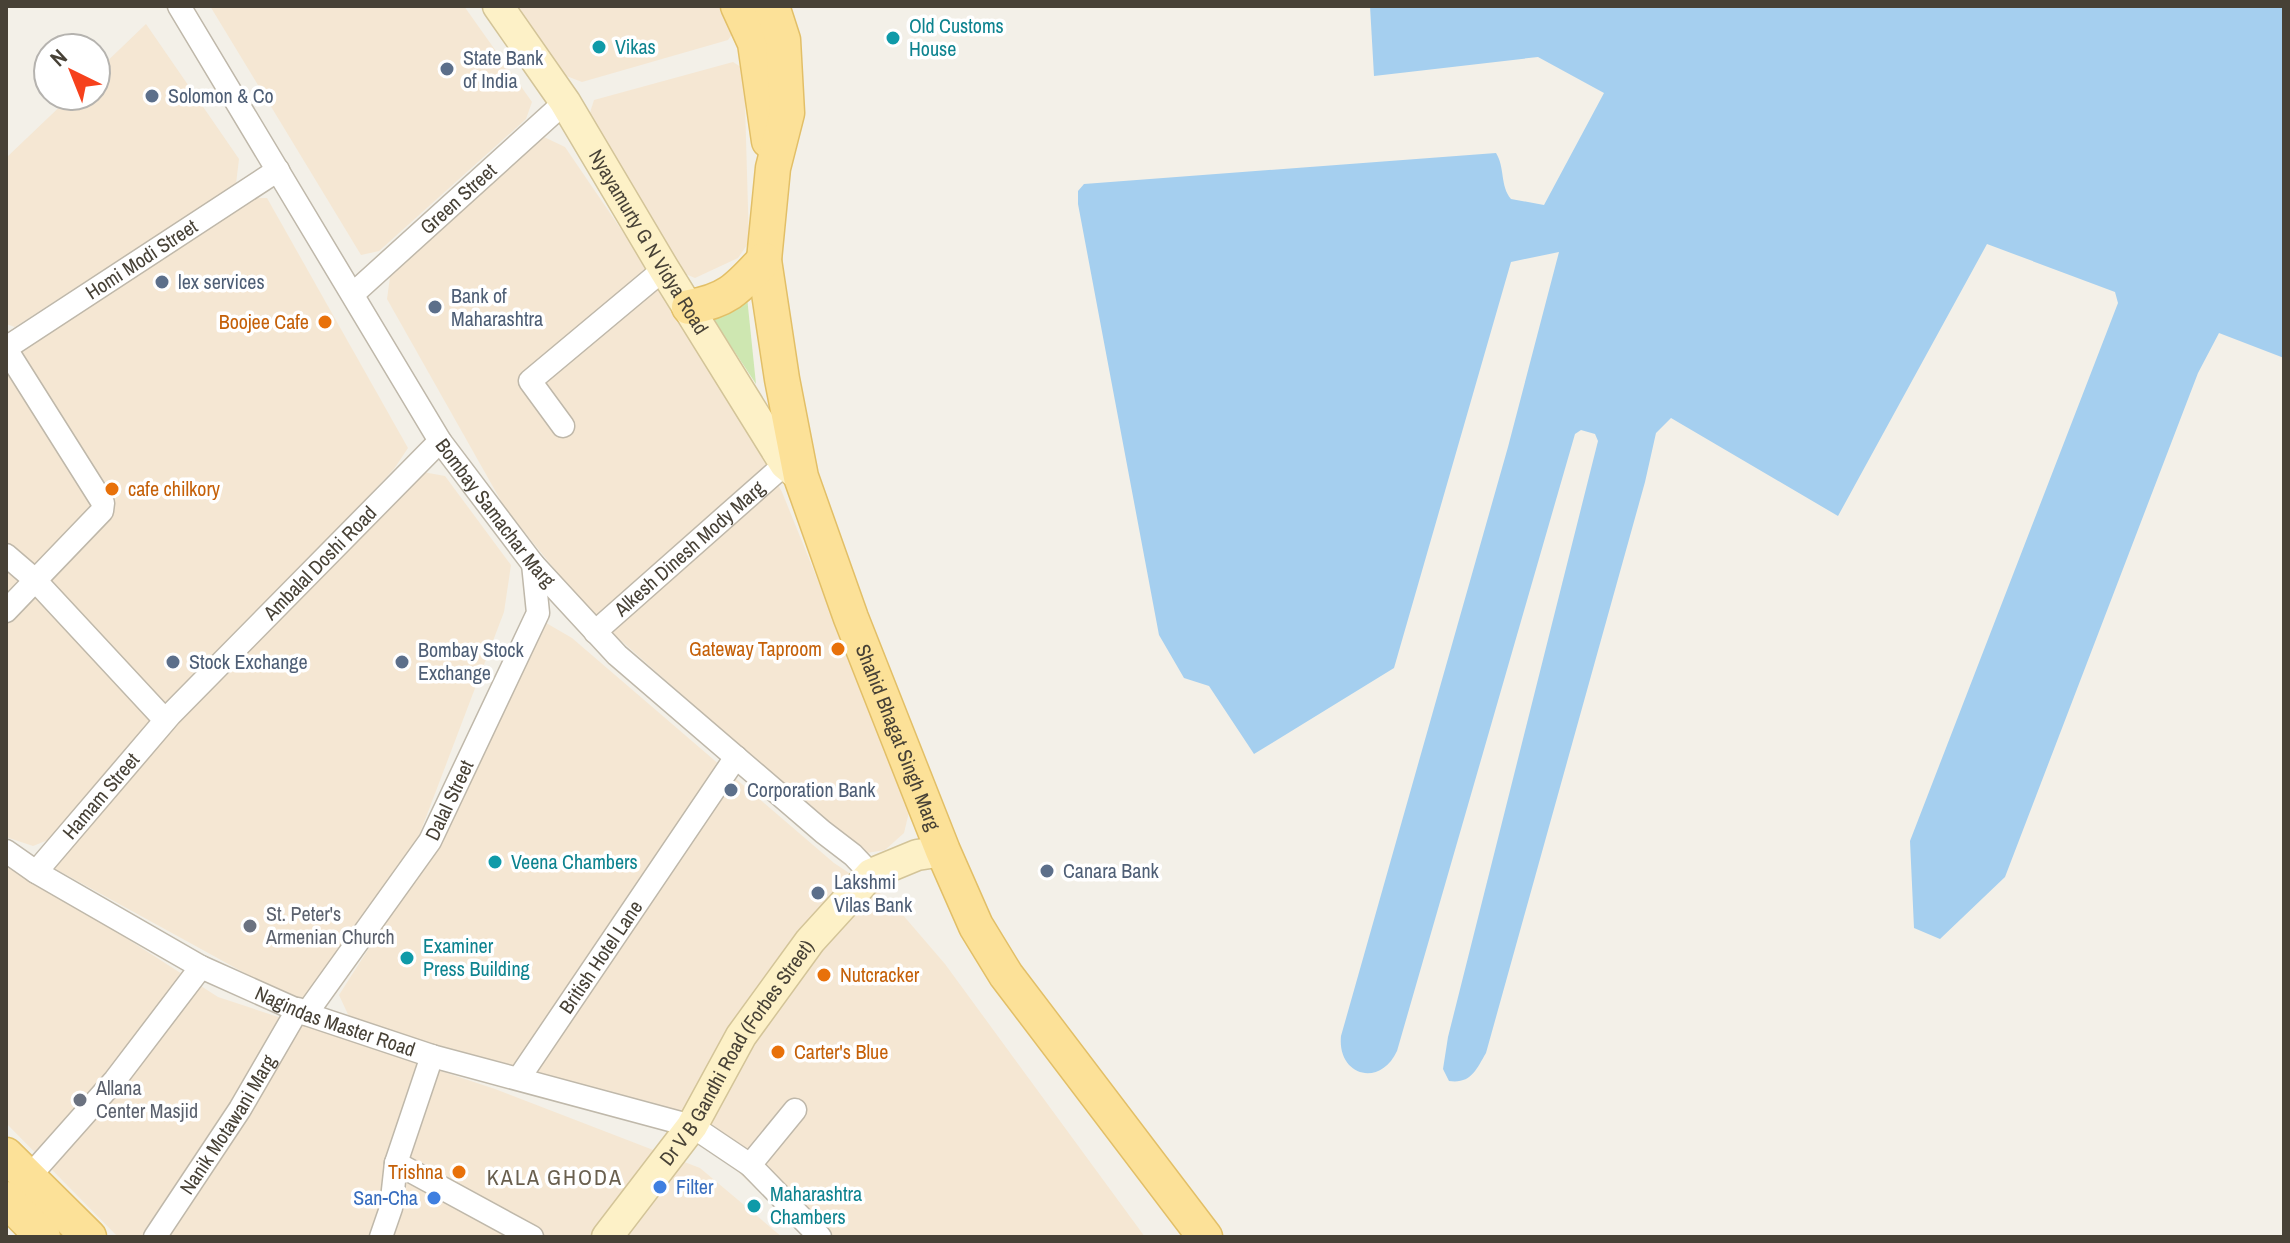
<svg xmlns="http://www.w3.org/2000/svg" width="2290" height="1243" font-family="'Archivo Narrow',sans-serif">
  <rect width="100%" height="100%" fill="#f3f0e8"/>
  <g fill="#f5e7d3">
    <polygon points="210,6 464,6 532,102 526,119 379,251 361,255"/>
    <polygon points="512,6 730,6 741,21 728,40 582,82 556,72"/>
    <polygon points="146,24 239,159 236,184 15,327 6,324 6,158 71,96 96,96 96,72"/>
    <polygon points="733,62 744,69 749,242 738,258 695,278 676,270 587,122 594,100"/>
    <polygon points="544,137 565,147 689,329 782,492 910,808 904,833 885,850 861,854 590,613 505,508 387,299 390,277"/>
    <polygon points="250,198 267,198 408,448 394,469 48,840 33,846 6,837 6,361"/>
    <polygon points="423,472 445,476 511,565 504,612 409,862 301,1004 52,867 184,710"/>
    <polygon points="541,620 572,638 834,863 890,900 945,964 1145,1237 808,1237 707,1143 663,1108 351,1021 339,995 447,826"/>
    <polygon points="6,861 218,997 495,1089 700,1168 782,1237 118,1237 6,1123"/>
  </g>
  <polygon fill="#cee7b1" points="747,297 756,384 709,313"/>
  <path fill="#a5cfef" d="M 1370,6 L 2284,6 L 2284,358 L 2219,333 L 2198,373 L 2005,877 L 1940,939 L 1914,928 L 1910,841 L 2118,303 L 2115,292 L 1987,244 L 1838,516 L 1671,418 L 1656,433 L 1645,482 L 1486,1053 C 1476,1070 1471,1084 1449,1081 L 1443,1069 L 1448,1037 L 1598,441 L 1595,434 L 1581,430 L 1575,434 L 1397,1051 C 1380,1088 1337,1076 1341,1036 L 1508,447 L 1559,252 L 1511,262 L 1394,668 L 1254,754 L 1209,686 L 1184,678 L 1159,635 L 1078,204 L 1078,191 L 1084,184 L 1496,153 C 1505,167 1500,186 1511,199 L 1544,205 L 1604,93 L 1538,57 L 1374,76 Z"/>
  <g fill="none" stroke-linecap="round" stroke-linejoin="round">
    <defs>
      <g id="street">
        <path id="s1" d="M 179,6 L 440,441 L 533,564 L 617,655 L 823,832 L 853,855 L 871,874"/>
        <path id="s2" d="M 353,294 L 565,102"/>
        <path id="s3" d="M 6,348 L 278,170"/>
        <polyline points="6,349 103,503 102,511 6,611"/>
        <polyline points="563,426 530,381 664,269"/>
        <polyline points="6,555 34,579 165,720"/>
        <path id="s4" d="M 595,632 L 785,464"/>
        <path id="s5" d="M 6,851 L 36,872 L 201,967 L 306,1014 L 432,1056 L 692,1126 L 750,1165 L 820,1237"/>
        <path id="s6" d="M 36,872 L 170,715 L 440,441"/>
        <path id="s7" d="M 306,1014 L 430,841 L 538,613 L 533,564"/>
        <path id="s8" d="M 519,1078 L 736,757"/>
        <polyline points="396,1163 532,1237"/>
        <polyline points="750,1165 795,1110"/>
        <polyline points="28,1178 115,1080 201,967"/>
        <path id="s9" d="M 155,1237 L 240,1109 L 298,1009"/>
        <polyline points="381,1237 391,1208 396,1163 432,1056"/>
      </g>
      <g id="secondary">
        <path id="s10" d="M 498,6 L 565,102 L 664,269 L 785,464 L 801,477"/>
        <path id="s11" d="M 607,1237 L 692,1126 L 741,1036 L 810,941 L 871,874 L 917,855 L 943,851"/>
      </g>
      <g id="primary">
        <polyline points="738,6 755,43 769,141"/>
        <path id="s12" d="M 772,6 L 783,40 L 787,113 L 773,168 L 764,260 L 782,379 L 801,477 L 851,618 L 943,851 L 976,926 L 1006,975 L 1205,1237"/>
        <path d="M 689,307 C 728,301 739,287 764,260"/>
        <polyline points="6,1155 89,1237"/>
        <polyline points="6,1199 43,1237"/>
      </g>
    </defs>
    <use href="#street" stroke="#bfb8aa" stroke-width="25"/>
    <use href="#secondary" stroke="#d3c498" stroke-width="33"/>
    <use href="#primary" stroke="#e2bf67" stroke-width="37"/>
    <use href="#street" stroke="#fff" stroke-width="22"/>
    <use href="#secondary" stroke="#fdf1c7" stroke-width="30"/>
    <use href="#primary" stroke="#fce198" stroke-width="34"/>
  </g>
  <g fill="#0f9aa8" stroke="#fff" stroke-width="3">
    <circle cx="893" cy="38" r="8"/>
    <circle cx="599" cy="47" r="8"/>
    <circle cx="495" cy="862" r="8"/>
    <circle cx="407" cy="958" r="8"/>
    <circle cx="754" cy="1206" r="8"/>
  </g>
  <g fill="#5c6f8a" stroke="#fff" stroke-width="3">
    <circle cx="447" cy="69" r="8"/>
    <circle cx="152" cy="96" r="8"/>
    <circle cx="162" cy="282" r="8"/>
    <circle cx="435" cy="307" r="8"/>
    <circle cx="173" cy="662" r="8"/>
    <circle cx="402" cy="662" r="8"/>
    <circle cx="731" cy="790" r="8"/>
    <circle cx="1047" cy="871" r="8"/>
    <circle cx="818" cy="893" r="8"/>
  </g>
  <g fill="#e8710a" stroke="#fff" stroke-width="3">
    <circle cx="325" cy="322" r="8"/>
    <circle cx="112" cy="489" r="8"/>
    <circle cx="838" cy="649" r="8"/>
    <circle cx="824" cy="975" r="8"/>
    <circle cx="778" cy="1052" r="8"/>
    <circle cx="459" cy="1172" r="8"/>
  </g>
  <g fill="#6b7280" stroke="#fff" stroke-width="3">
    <circle cx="250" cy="926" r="8"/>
    <circle cx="80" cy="1100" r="8"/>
  </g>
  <g fill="#3f7fe0" stroke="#fff" stroke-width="3">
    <circle cx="660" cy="1187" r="8"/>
    <circle cx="434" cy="1198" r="8"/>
  </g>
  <g text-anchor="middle" stroke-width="7" stroke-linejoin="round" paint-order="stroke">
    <g font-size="20" fill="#0d838f" stroke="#fff" text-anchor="start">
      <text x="909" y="33">Old Customs<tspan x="909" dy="23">House</tspan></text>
      <text x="615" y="54">Vikas</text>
      <text x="511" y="869">Veena Chambers</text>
      <text x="423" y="953">Examiner<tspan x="423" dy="23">Press Building</tspan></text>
      <text x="770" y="1201">Maharashtra<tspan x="770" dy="23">Chambers</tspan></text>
    </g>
    <g font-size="20" fill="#4e5e75" stroke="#fff" text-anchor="start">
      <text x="463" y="65">State Bank<tspan x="463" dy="23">of India</tspan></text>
      <text x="168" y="103">Solomon &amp; Co</text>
      <text x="178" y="289">lex services</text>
      <text x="451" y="303">Bank of<tspan x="451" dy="23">Maharashtra</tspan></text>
      <text x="418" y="657">Bombay Stock<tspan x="418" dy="23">Exchange</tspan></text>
      <text x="189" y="669">Stock Exchange</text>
      <text x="747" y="797">Corporation Bank</text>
      <text x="1063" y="878">Canara Bank</text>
      <text x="834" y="889">Lakshmi<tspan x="834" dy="23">Vilas Bank</tspan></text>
    </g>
    <g font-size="20" fill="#474136" stroke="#fff">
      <text dy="7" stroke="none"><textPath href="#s2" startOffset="142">Green Street</textPath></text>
      <text dy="7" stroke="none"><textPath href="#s10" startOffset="280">Nyayamurty G N Vidya Road</textPath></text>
      <text dy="7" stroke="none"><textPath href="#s3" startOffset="162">Homi Modi Street</textPath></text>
      <text dy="7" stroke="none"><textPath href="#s1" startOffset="598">Bombay Samachar Marg</textPath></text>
      <text dy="7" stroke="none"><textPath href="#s4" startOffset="126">Alkesh Dinesh Mody Marg</textPath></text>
      <text dy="7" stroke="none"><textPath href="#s6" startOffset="420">Ambalal Doshi Road</textPath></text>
      <text dy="7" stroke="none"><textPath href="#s12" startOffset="756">Shahid Bhagat Singh Marg</textPath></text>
      <text dy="7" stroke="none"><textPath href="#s6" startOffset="100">Hamam Street</textPath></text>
      <text dy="7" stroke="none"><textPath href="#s7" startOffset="258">Dalal Street</textPath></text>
      <text dy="7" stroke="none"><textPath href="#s8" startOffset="146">British Hotel Lane</textPath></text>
      <text dy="7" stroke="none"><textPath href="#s5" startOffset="372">Nagindas Master Road</textPath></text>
      <text dy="7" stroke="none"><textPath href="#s11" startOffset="226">Dr V B Gandhi Road (Forbes Street)</textPath></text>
      <text dy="7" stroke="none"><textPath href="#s9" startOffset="134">Nanik Motawani Marg</textPath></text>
    </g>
    <g font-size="20" fill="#c56008" stroke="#fff" text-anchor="end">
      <text x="309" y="329">Boojee Cafe</text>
      <text x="128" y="496" text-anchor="start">cafe chilkory</text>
      <text x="822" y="656">Gateway Taproom</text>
      <text x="840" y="982" text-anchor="start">Nutcracker</text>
      <text x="794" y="1059" text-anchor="start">Carter's Blue</text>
      <text x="443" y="1179">Trishna</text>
    </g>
    <g font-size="20" fill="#5b616d" stroke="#fff" text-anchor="start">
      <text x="266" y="921">St. Peter's<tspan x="266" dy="23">Armenian Church</tspan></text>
      <text x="96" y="1095">Allana<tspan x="96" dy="23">Center Masjid</tspan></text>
    </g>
    <g font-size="20" fill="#366cbe" stroke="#fff" text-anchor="start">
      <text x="676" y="1194">Filter</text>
      <text x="418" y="1205" text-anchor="end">San-Cha</text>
    </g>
    <g font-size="22" letter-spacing="2" fill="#695f4e" stroke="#fff">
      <text x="555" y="1185">KALA GHODA</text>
    </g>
  </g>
  <rect width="2290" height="1243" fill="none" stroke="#474136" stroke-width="16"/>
  <g transform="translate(72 72) rotate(317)"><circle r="38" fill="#ffffff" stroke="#b5b3af" stroke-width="2"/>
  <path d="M0-6L14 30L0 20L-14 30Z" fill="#f6411c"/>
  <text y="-12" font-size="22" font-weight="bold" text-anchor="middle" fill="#474136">N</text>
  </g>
</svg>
